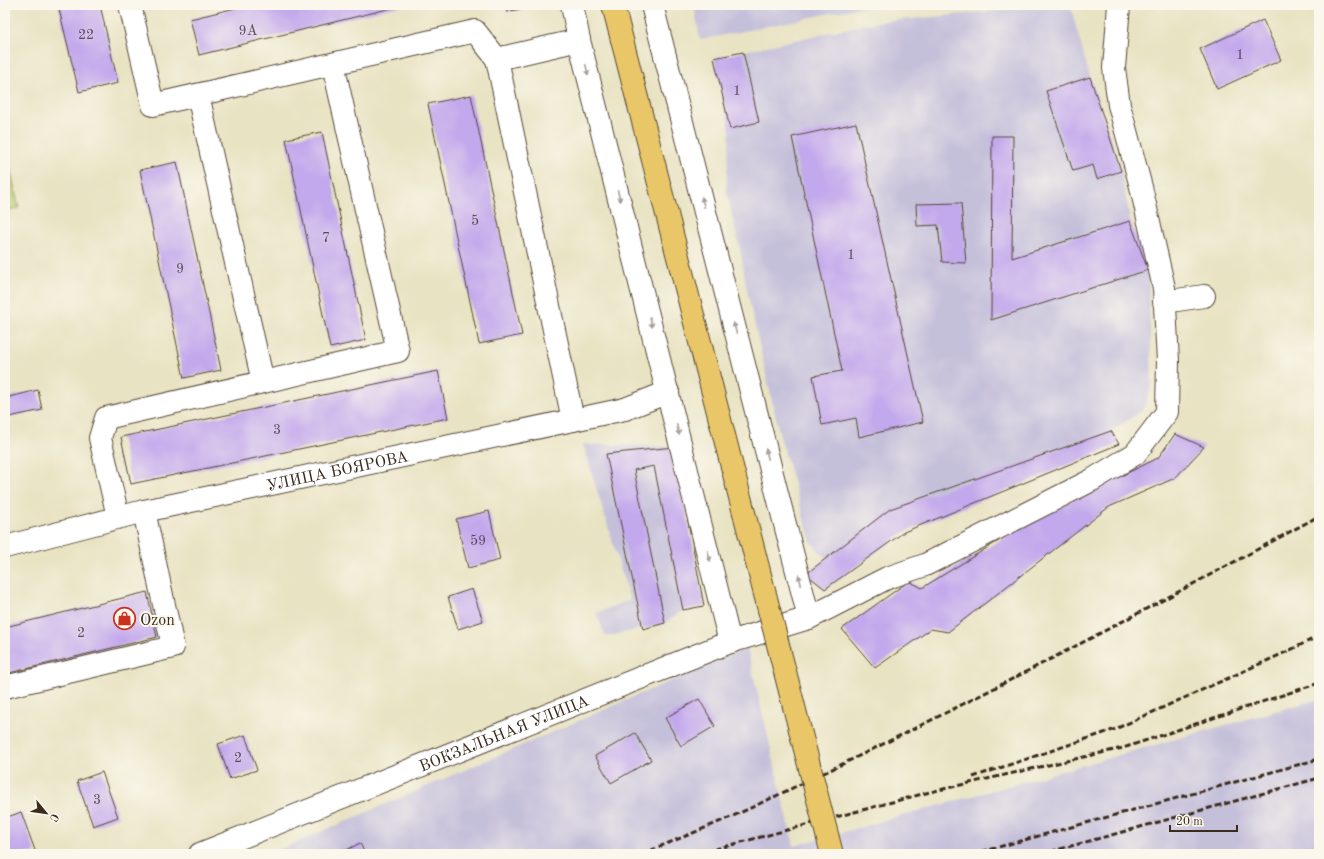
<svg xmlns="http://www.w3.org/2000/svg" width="1324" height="859" font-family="'Old Standard TT',serif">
  <rect width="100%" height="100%" fill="#fbf7ec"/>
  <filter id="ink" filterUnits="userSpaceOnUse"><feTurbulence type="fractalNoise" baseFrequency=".025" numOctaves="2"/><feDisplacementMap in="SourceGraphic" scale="8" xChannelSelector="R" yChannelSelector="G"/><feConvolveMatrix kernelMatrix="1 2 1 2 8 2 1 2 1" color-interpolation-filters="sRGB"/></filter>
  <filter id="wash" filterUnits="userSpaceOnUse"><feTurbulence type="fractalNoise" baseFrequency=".012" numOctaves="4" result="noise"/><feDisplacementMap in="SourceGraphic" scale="16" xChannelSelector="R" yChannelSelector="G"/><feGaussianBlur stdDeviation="0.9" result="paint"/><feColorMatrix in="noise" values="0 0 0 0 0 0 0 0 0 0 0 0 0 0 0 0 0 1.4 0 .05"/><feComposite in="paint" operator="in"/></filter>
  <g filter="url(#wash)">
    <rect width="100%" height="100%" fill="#e8e3c2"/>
    <g fill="#c5c0da">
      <polygon points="694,5 871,5 700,40"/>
      <polygon points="1061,5 1070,5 1090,77 1121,171 1130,221 1148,270 1152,385 1143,410 1111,431 890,509 826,559 811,542 781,440 747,291 741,254 726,189 730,129 714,58 876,22"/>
      <polygon points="583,444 674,447 704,606 683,610 665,623 606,637 596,613 630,600"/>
      <polygon points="747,648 794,846 1319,699 1319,854 270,854"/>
    </g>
    <polygon fill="#b9c86a" stroke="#7a7944" points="5,145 19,208 5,211"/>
    <g id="blocks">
      <g fill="#c2a8ec">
        <polygon points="58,5 100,5 118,83 79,92"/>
        <polygon points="248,5 400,5 400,6 199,55 190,19"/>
        <polygon points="505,5 533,5 533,6 507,12"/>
        <polygon points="1263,20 1281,60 1217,89 1200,49"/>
        <polygon points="743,52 759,122 730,129 714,58"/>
        <polygon points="1090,77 1121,171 1097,179 1093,165 1073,171 1046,91"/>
        <polygon points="471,95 522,335 479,344 428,104"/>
        <polygon points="856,123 923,422 859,437 856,418 822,425 813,376 842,371 792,137"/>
        <polygon points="322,132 366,340 330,348 286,139"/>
        <polygon points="992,136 1013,136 1012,258 1130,221 1148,270 991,320"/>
        <polygon points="177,162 221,370 184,378 140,170"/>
        <polygon points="961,203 966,263 942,262 938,225 917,226 916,204"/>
        <polygon points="438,371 448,418 131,484 121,437"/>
        <polygon points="38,390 42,410 9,417 5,398"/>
        <polygon points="1111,431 1119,444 904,532 825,589 806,574 890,509"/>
        <polygon points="1175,434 1204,447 1175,478 1109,507 948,632 931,629 875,668 842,629 909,581 922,588 1039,516 1158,458"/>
        <polygon points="674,447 704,606 683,610 654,466 634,470 665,623 643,629 606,454"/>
        <polygon points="489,511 500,560 468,568 456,519"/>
        <polygon points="472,589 483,621 458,629 448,597"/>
        <polygon points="147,592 157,637 5,674 5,627"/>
        <polygon points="699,699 715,726 681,746 665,718"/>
        <polygon points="635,733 651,760 611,783 595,756"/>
        <polygon points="245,735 257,770 230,779 218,744"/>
        <polygon points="102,772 118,817 93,826 77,781"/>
        <polygon points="21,812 36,853 7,854 5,849 5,818"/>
        <polygon points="360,843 365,854 339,854"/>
      </g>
    </g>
  </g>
  <g filter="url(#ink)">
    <use href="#blocks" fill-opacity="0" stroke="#554637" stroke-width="1"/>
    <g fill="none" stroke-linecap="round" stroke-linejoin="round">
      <defs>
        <g id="minor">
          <polyline points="130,5 153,105 475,31 497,59 579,40"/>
          <polyline points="572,5 579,40 730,642"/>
          <polyline points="652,5 809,618"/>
          <polyline points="497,59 573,420"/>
          <polyline points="198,95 263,382"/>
          <polyline points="1164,302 1204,296"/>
          <polyline points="118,517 100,438 106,418 398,351 333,64"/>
          <path id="s1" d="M 5,547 L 144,511 L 625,409 L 668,392"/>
          <polyline points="5,687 173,647 144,511"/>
          <path id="s2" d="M 200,854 L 730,642 L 809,618 L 887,578 L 925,565 L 1092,480 L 1135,454 L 1167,412 L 1168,361 L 1164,288 L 1141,187 L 1119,105 L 1114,68 L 1119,5"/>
        </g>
      </defs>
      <use href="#minor" stroke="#554637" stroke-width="24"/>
      <use href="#minor" stroke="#fff" stroke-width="22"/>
      <g stroke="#3b2a1e" stroke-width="3" stroke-dasharray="6 3" stroke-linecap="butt">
        <polyline points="973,777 1113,730 1284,653 1319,636"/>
        <path d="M 642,854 C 682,837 722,822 761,803 C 950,714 1135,616 1319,516"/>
        <polyline points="697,854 926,793 1123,748 1319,683"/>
        <polyline points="973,854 1319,759"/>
        <polyline points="1042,854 1319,778"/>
      </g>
      <defs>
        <polyline id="major-bridge" points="613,5 832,854"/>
      </defs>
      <use href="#major-bridge" stroke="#554637" stroke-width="24" stroke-linecap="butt"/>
      <use href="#major-bridge" stroke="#e9c769" stroke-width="22"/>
    </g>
    <defs><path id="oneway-solid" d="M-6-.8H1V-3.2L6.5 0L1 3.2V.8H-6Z"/></defs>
    <g fill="#a79f9a">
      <use href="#oneway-solid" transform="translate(587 70) rotate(76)"/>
      <use href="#oneway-solid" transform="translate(619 196) rotate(76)"/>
      <use href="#oneway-solid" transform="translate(703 202) rotate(-104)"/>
      <use href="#oneway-solid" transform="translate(651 322) rotate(76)"/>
      <use href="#oneway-solid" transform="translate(735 328) rotate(-104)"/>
      <use href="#oneway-solid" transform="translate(678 430) rotate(76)"/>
      <use href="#oneway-solid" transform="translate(767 454) rotate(-104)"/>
      <use href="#oneway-solid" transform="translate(709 556) rotate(76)"/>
      <use href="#oneway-solid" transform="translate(800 580) rotate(-104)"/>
    </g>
  </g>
  <defs>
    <symbol id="shop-ring" viewBox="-11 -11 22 22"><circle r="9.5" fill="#fbf7ec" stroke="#c8321e" stroke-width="1.5"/><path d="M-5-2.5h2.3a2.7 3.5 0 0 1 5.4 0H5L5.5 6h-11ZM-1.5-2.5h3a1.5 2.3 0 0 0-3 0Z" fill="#c8321e"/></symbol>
  </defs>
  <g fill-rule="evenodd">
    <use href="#shop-ring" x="112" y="606" width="25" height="25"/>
  </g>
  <g text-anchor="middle" stroke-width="4" stroke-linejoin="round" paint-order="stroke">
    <g font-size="14" fill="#5d4a52">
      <text x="248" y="35">9А</text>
      <text x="86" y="39">22</text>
      <text x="1240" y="59">1</text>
      <text x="737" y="95">1</text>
      <text x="475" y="225">5</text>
      <text x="326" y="242">7</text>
      <text x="851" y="259">1</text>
      <text x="180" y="273">9</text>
      <text x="277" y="434">3</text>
      <text x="478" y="545">59</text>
      <text x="81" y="637">2</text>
      <text x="238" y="762">2</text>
      <text x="97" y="804">3</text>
    </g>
    <g font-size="16" fill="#3b2a1e" stroke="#fbf7ec">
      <text dy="6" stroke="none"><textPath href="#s1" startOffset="341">УЛИЦА БОЯРОВА</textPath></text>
      <text dy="6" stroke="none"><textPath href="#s2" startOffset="327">ВОКЗАЛЬНАЯ УЛИЦА</textPath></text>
    </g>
    <g font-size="16" fill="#3b2a1e" stroke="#fbf7ec" text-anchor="start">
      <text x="140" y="625">Ozon</text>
    </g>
  </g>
  <rect width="1324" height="859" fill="none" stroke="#fbf7ec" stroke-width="20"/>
  <g transform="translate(46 813) rotate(119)" stroke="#fbf7ec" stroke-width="3" paint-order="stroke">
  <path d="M0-3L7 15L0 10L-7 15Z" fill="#3b2a1e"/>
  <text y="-6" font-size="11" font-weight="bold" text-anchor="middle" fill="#3b2a1e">С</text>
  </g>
  <path d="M1170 825v6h67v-6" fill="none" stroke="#3b2a1e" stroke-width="2"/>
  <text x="1176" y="825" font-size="12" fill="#3b2a1e" stroke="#fbf7ec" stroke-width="3" paint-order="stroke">20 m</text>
</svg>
